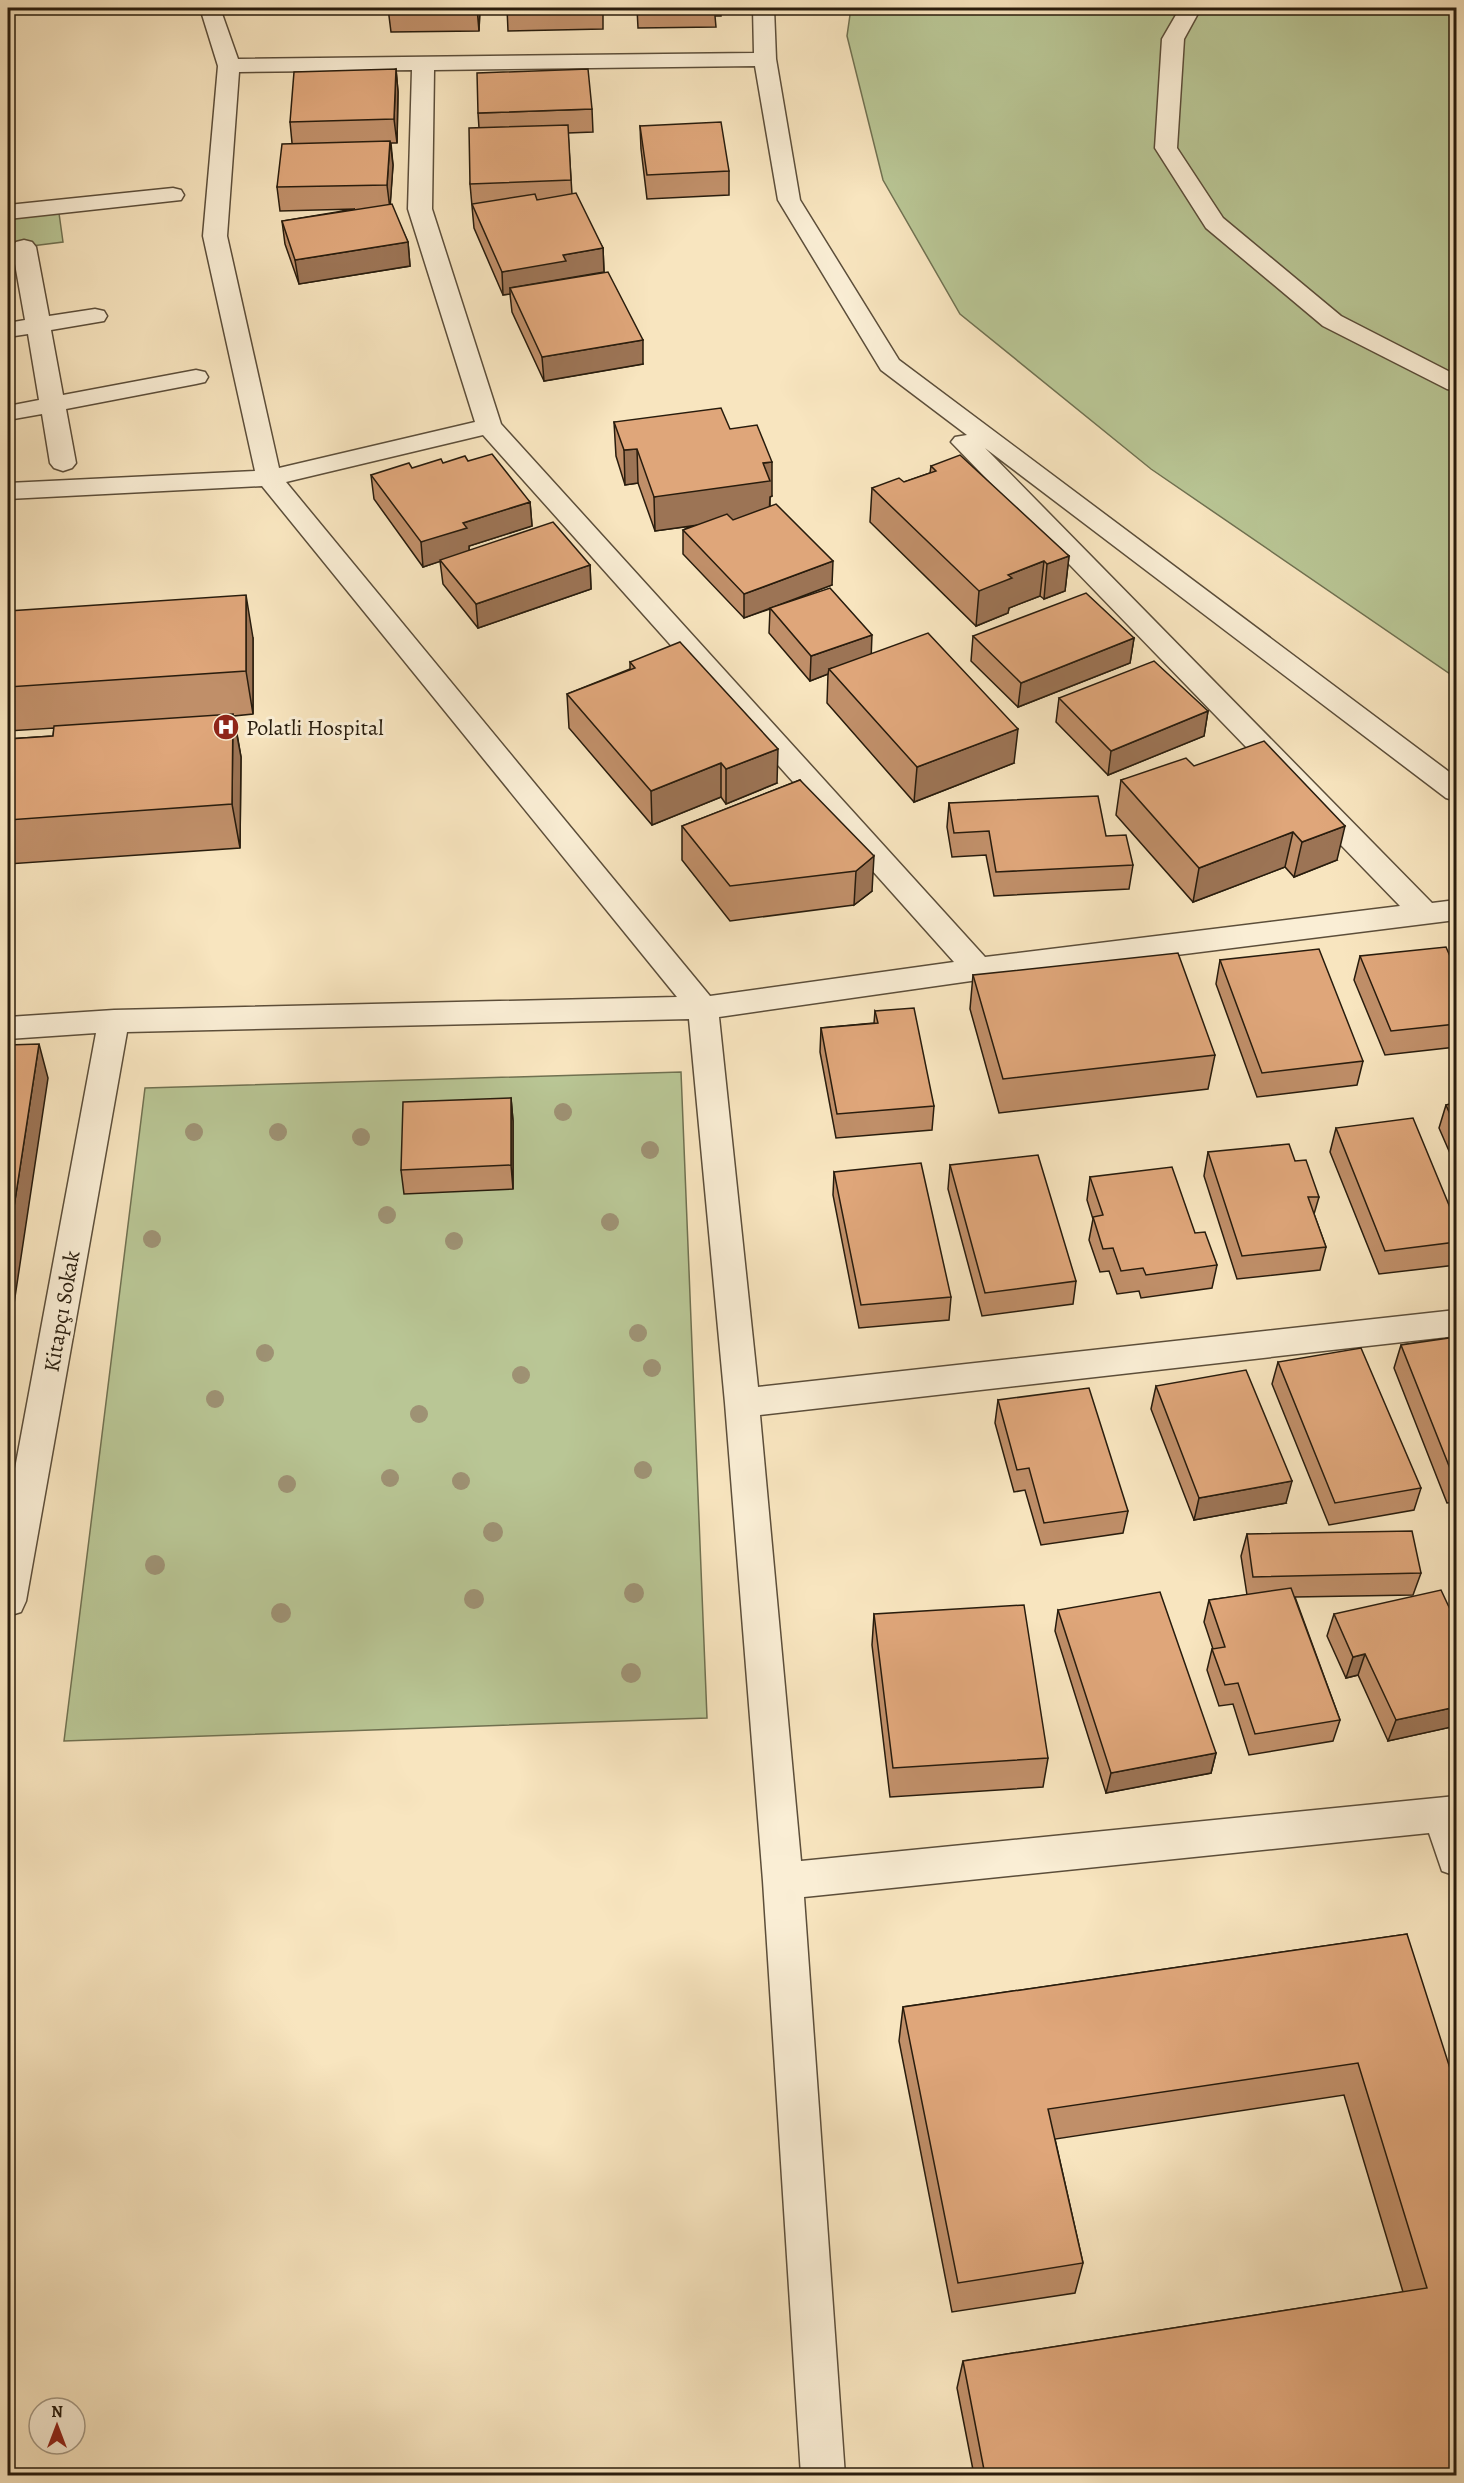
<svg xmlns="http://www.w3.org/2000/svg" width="1464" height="2483" font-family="Alegreya,serif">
  <rect width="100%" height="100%" fill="#f8e5bf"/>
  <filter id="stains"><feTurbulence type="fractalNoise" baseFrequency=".00333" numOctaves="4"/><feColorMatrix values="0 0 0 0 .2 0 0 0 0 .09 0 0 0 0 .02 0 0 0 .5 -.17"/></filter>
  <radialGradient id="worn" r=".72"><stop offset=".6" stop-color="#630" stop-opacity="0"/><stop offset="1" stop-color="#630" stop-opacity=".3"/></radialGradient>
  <g fill="#b9c695" stroke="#707151" stroke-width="1.5">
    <polygon points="851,8 1456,8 1456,678 1151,469 960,314 883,180 847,36"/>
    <polygon points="58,206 63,242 8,249 8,212"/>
    <polygon points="681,1072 707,1718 64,1741 145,1088"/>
  </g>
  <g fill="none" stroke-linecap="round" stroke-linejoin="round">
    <defs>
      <g id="pedestrian">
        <polygon points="173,188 181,190 184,195 181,200 8,219 8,205"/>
        <polygon points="24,240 32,242 36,247 49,316 95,309 104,311 107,316 104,321 51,330 63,395 196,370 205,372 208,377 205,382 196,384 66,409 76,463 72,468 63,471 54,468 50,463 42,414 8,420 8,406 39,400 28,334 8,337 8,323 25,320 12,247 16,242"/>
      </g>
      <g id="minor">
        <path d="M 200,8 L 220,8 L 238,59 L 754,53 L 753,8 L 774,8 L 776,59 L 800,200 L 899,360 L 1456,777 L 1456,801 L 1446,798 L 985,448 L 1432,903 L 1456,900 L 1456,920 L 978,980 L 719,1017 L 758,1387 L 1456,1310 L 1456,1336 L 760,1415 L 801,1861 L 1456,1796 L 1456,1876 L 1442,1871 L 1429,1833 L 804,1897 L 845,2476 L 801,2476 L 763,1881 L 725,1403 L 689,1019 L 127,1032 L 26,1601 L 21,1612 L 8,1616 L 8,1506 L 96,1033 L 8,1039 L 8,1017 L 114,1010 L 677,997 L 262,486 L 8,499 L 8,483 L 255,471 L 203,236 L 218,66 ZM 755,66 L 778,200 L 881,370 L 967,435 L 955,437 L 951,442 L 1400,906 L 985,957 L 501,424 L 432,209 L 434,70 ZM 412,70 L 408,209 L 475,422 L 279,468 L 227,236 L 239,72 ZM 483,435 L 954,962 L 710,996 L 286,482 Z"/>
        <polygon points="1180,8 1201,8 1184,39 1177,148 1223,218 1341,316 1456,375 1456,391 1447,389 1323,326 1206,228 1155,148 1162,39"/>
      </g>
    </defs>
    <use href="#pedestrian" stroke="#5c4e3a" stroke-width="3"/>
    <use href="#minor" stroke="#5c4e3a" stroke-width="3"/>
    <use href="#pedestrian" fill="#faeed5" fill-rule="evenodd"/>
    <use href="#minor" fill="#faeed5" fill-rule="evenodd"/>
  </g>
  <g fill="#9e9274">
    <circle cx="563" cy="1112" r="9"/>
    <circle cx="194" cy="1132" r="9"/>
    <circle cx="278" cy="1132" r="9"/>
    <circle cx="361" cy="1137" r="9"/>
    <circle cx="650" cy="1150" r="9"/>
    <circle cx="387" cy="1215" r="9"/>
    <circle cx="610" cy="1222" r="9"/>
    <circle cx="152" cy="1239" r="9"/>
    <circle cx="454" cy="1241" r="9"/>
    <circle cx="638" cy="1333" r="9"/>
    <circle cx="265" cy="1353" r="9"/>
    <circle cx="652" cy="1368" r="9"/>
    <circle cx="521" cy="1375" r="9"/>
    <circle cx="215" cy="1399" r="9"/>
    <circle cx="419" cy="1414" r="9"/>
    <circle cx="643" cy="1470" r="9"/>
    <circle cx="390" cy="1478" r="9"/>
    <circle cx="461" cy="1481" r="9"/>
    <circle cx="287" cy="1484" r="9"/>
    <circle cx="493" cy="1532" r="10"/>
    <circle cx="155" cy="1565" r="10"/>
    <circle cx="634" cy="1593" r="10"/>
    <circle cx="474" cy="1599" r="10"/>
    <circle cx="281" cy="1613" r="10"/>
    <circle cx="631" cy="1673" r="10"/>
  </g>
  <g fill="#c08f69" stroke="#281c0d" stroke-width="1.5">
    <polygon points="388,8 480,8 479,31 391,32"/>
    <polygon points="507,8 603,8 603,29 508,31"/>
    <polygon points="637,8 721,8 721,16 715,16 716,27 638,28"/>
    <polygon points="396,69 398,92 397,143 391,143 393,165 390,204 408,242 410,266 299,284 285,244 282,221 355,209 280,211 277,187 292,143 290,122"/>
    <polygon points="592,109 593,132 568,133 572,194 603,248 604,272 643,364 544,381 512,312 510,294 503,295 474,228 470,184 479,128 478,113"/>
    <polygon points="640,126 729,171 729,195 647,199 641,149"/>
    <polygon points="614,422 730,429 772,496 770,497 770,506 832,585 778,606 871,653 1014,763 914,802 827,703 828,674 810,681 769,633 770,609 744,618 683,554 683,530 692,526 655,531 638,483 625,485 616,456"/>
    <polygon points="468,461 530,502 532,526 469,546 469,550 590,565 591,589 478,628 443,584 440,561 423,567 374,499 371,475 443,463"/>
    <polygon points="931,466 1069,556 1065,591 1044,599 1040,596 1009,608 1008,613 976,626 870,522 872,488 904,482 930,473"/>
    <polygon points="8,611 253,638 253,714 234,716 241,757 240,848 8,864 8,739 53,736 54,728 8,731"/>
    <polygon points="973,636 1134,638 1130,663 1018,707 971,661"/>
    <polygon points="630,662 777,783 726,804 721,797 652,825 569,728 567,694 630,669"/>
    <polygon points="1059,698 1208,711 1204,736 1108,775 1056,722"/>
    <polygon points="1194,766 1337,860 1294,877 1285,867 1193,902 1116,815 1121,780"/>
    <polygon points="800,780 872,891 854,905 730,921 682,860 682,826"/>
    <polygon points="949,803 1106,836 1133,865 1129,889 994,896 986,855 952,857 947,827"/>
    <polygon points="1360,956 1456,970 1456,1047 1385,1055 1354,980"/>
    <polygon points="1220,960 1363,1061 1357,1085 1257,1097 1216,984"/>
    <polygon points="973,975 1215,1055 1208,1089 999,1113 970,1009"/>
    <polygon points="875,1011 934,1106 932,1130 836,1138 820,1052 821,1028 874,1023"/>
    <polygon points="511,1098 513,1121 513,1189 404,1194 401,1170"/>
    <polygon points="1456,1103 1456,1167 1439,1128 1446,1105"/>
    <polygon points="1336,1128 1456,1222 1456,1265 1379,1274 1330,1152"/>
    <polygon points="1208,1152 1295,1161 1319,1197 1314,1214 1326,1247 1320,1270 1237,1279 1204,1176"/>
    <polygon points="950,1165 1076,1281 1073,1304 982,1316 948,1189"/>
    <polygon points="834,1172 951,1297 949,1320 859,1328 833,1195"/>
    <polygon points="1090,1177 1195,1233 1217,1265 1212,1288 1141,1298 1139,1291 1117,1294 1109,1271 1100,1272 1089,1240 1093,1219 1087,1200"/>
    <polygon points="1456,1337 1456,1502 1447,1503 1394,1368 1401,1345"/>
    <polygon points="1278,1362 1421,1488 1414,1510 1329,1525 1272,1384"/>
    <polygon points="1156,1386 1286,1503 1194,1520 1151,1409"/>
    <polygon points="998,1400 1128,1511 1123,1533 1041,1545 1025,1490 1014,1492 995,1423"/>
    <polygon points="1247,1534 1421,1573 1413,1595 1295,1597 1340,1720 1333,1741 1249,1755 1233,1704 1219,1706 1207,1670 1212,1649 1213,1649 1204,1622 1209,1600 1247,1595 1241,1556"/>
    <polygon points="1058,1610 1216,1753 1211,1773 1106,1793 1055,1631"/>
    <polygon points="874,1614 1048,1758 1043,1787 890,1797 872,1645"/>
    <polygon points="1334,1614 1456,1622 1456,1726 1388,1741 1358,1675 1346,1678 1327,1636"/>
    <polygon points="1407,1934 1456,2475 974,2475 957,2388 963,2361 1403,2292 1344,2095 1055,2139 1083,2263 1075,2293 952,2312 899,2041 903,2007"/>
  </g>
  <g fill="#9c7455" stroke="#281c0d" stroke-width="1.5">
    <polygon points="477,8 480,8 479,31"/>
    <polygon points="396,69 398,92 397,143 394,119"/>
    <polygon points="390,141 393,165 390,209 387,185"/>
    <polygon points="408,242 410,266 299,284 295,260"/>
    <polygon points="603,248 604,272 510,288 510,294 503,295 502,272 563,255"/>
    <polygon points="643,340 643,364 544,381 542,357"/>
    <polygon points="637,449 638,483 625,485 624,450"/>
    <polygon points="772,462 772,496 770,497 769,515 655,531 654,497 763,463"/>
    <polygon points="530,502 532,526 469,546 469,552 423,567 421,542 463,523"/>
    <polygon points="1069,556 1065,591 1044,599 1047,564"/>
    <polygon points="833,561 832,585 744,618 744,594"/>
    <polygon points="1044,561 1040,596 1009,608 1008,613 976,626 979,591 1008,575"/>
    <polygon points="590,565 591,589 478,628 476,604"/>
    <polygon points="246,595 253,638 253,714 246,671"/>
    <polygon points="872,635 871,660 829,669 828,674 810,681 811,656"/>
    <polygon points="1134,638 1130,663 1018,707 1021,683"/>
    <polygon points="1208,711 1204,736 1108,775 1111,751"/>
    <polygon points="233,714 241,757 240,848 232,804"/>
    <polygon points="1018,729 1014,763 914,802 917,767"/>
    <polygon points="778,749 777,783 726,804 726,769"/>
    <polygon points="721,763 721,797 652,825 651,791"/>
    <polygon points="1345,826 1337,860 1294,877 1302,842"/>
    <polygon points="1293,832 1285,867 1193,902 1199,868"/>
    <polygon points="874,856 872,891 854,905 856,871"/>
    <polygon points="39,1044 48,1078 12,1317 8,1302 8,1246"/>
    <polygon points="511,1098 513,1121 513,1189 511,1165"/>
    <polygon points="8,1302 12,1317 8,1350"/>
    <polygon points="1292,1481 1286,1503 1194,1520 1199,1498"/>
    <polygon points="1365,1654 1358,1675 1346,1678 1353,1657"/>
    <polygon points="1456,1707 1456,1726 1388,1741 1396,1720"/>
    <polygon points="1216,1753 1211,1773 1106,1793 1111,1773"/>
  </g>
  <g fill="#dfa67a" stroke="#281c0d" stroke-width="1.5">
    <polygon points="388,8 477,8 388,9"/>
    <polygon points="396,69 394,119 290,122 294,72"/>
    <polygon points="588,69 592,109 478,113 477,73"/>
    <polygon points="721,122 729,171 647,175 640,126"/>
    <polygon points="568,125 571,180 470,184 469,128"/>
    <polygon points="390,141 387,185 277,187 282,144"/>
    <polygon points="576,193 603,248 563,255 566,261 502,272 472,204 535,194 537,200"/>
    <polygon points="392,204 408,242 295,260 282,221"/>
    <polygon points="608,272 643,340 542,357 510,288"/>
    <polygon points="721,408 730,429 757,425 772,462 763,463 770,481 654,497 637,449 624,450 614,422"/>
    <polygon points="492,454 530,502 463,523 467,528 421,542 371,475 409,463 412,468 441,459 443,463 465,456 468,461"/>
    <polygon points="960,455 1069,556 1047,564 1044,561 1008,575 1012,578 979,591 872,488 899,478 904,482 936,471 931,466"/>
    <polygon points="776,504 833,561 744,594 683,530 727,514 733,520"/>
    <polygon points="553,522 590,565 476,604 440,560"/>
    <polygon points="830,588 872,635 811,656 770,608"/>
    <polygon points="1086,593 1134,638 1021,683 973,636"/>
    <polygon points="246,595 246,671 8,687 8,611"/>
    <polygon points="928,633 1018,729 917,767 829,669"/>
    <polygon points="680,642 778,749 726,769 721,763 651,791 567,694 635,668 630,662"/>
    <polygon points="1154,661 1208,711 1111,751 1059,698"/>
    <polygon points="233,714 232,804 8,820 8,739 53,736 54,726"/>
    <polygon points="1264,741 1345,826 1302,842 1293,832 1199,868 1121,780 1186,758 1194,766"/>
    <polygon points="800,780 874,856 856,871 730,886 682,826"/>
    <polygon points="1098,796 1106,836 1126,835 1133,865 996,872 989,831 954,833 949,803"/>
    <polygon points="1446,947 1456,970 1456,1024 1391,1031 1360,956"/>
    <polygon points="1319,949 1363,1061 1262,1073 1220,960"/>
    <polygon points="1178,953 1215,1055 1003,1079 973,975"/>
    <polygon points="914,1008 934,1106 837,1114 821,1028 878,1023 875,1011"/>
    <polygon points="39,1044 8,1246 8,1045"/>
    <polygon points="511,1098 511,1165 401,1170 403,1102"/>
    <polygon points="1456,1103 1456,1128 1446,1105"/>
    <polygon points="1413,1118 1456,1222 1456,1242 1385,1251 1336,1128"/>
    <polygon points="1289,1144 1295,1161 1306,1160 1319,1197 1308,1197 1326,1247 1242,1256 1208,1152"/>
    <polygon points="1038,1155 1076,1281 985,1293 950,1165"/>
    <polygon points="921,1163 951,1297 861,1305 834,1172"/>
    <polygon points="1172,1167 1195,1233 1205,1232 1217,1265 1146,1275 1143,1268 1121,1271 1113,1248 1103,1249 1093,1217 1103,1215 1090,1177"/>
    <polygon points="1456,1337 1456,1481 1455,1481 1401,1345"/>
    <polygon points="1361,1348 1421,1488 1335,1503 1278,1362"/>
    <polygon points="1246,1370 1292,1481 1199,1498 1156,1386"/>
    <polygon points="1089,1388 1128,1511 1044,1523 1029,1468 1017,1470 998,1400"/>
    <polygon points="1412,1531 1421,1573 1253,1577 1247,1534"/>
    <polygon points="1291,1588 1340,1720 1255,1734 1238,1683 1225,1685 1212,1649 1225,1647 1209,1600"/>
    <polygon points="1441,1590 1456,1622 1456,1707 1396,1720 1365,1654 1353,1657 1334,1614"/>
    <polygon points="1160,1592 1216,1753 1111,1773 1058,1610"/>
    <polygon points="1024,1605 1048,1758 893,1768 874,1614"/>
    <polygon points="1407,1934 1456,2087 1456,2475 985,2475 963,2361 1427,2288 1358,2063 1048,2109 1083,2263 958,2283 903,2007"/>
  </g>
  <defs>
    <symbol id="hospital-disc" viewBox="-11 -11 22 22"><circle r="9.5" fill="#8f2418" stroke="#faeed5"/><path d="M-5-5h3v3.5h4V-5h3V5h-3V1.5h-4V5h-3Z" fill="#fff"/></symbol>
  </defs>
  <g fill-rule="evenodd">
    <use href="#hospital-disc" x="211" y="712" width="30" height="30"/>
  </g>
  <g text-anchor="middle" stroke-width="6" stroke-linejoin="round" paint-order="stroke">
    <g font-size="22" fill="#281c0d" stroke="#faeed5" text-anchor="start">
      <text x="246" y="735">Polatli Hospital</text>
    </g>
    <g font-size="22" fill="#281c0d" stroke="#faeed5">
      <text transform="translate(61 1311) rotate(-80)" y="8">Kitapçı Sokak</text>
    </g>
  </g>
  <rect width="1464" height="2483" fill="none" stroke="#f8e5bf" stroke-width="30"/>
  <rect x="9" y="9" width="1446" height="2465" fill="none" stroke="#281c0d" stroke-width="3"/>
  <rect x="15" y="15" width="1434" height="2453" fill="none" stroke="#281c0d" stroke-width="1.5"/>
  <g transform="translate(57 2426)"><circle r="28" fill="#faeed5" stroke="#a69a85" stroke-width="1.5"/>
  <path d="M0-4.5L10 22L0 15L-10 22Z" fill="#8f2418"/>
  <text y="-9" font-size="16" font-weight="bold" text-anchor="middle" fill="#281c0d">N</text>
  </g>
  <rect width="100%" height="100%" filter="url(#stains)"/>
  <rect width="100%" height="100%" fill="url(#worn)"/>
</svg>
